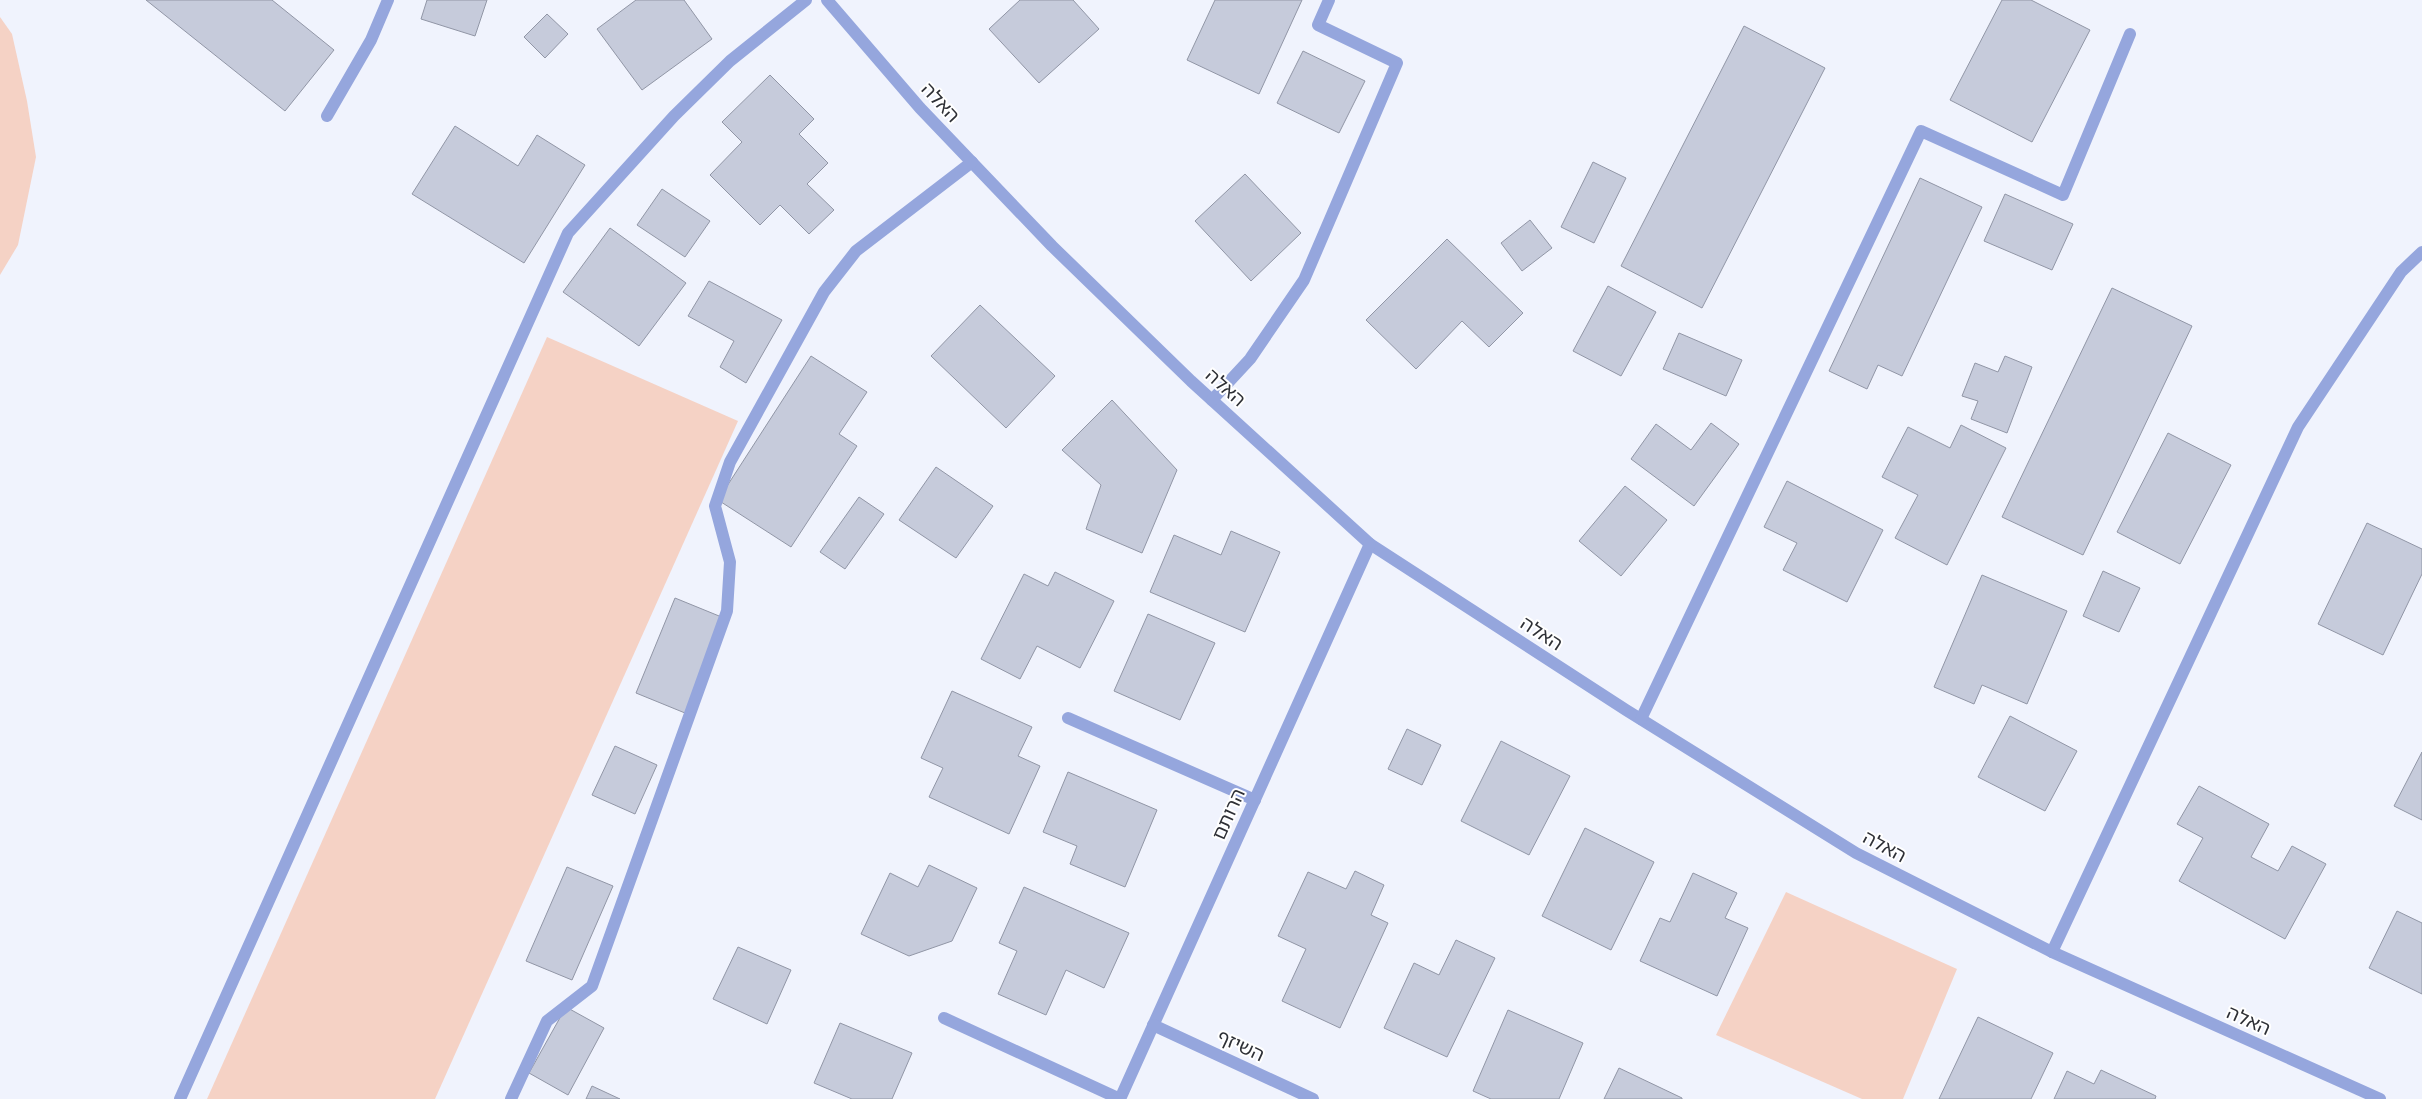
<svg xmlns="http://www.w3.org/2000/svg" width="2422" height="1099" font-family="'Space Grotesk','Noto Sans Hebrew',sans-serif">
  <rect width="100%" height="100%" fill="#f0f3fd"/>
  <g fill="#f5d2c5">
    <polygon points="0,17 12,34 27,101 36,157 18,245 0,275"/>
    <polygon points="547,337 738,421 435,1099 207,1099"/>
    <polygon points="1786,892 1957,969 1903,1099 1862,1099 1716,1035"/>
  </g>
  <g fill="#c6cbdb" stroke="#9196a6">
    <polygon points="146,0 272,0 334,50 285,111"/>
    <polygon points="427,0 487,0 475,36 421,19"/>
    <polygon points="636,0 684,0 712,39 642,90 597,29"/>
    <polygon points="1020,0 1073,0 1099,29 1039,83 989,29"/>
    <polygon points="1215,0 1302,0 1259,94 1187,60"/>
    <polygon points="2002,0 2031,0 2090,30 2032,142 1950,100"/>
    <polygon points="547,14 568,34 545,58 524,37"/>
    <polygon points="1744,26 1825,68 1702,308 1621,266"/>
    <polygon points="1303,51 1365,81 1339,133 1277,103"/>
    <polygon points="770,75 814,119 799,134 828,163 807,184 834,210 809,234 780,205 760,225 710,175 742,142 722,122"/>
    <polygon points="455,126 518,166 537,135 585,165 524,263 412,194"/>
    <polygon points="1593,162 1626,178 1594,243 1561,227"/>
    <polygon points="1245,174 1301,233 1251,281 1195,221"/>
    <polygon points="1920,178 1982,207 1902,376 1878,365 1867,389 1829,371"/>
    <polygon points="662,189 710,221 685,257 637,225"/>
    <polygon points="2005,194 2073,224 2052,270 1984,241"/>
    <polygon points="1530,220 1552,248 1522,271 1501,243"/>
    <polygon points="610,228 686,283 639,346 563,292"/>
    <polygon points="1447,239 1523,313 1489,347 1462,321 1416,369 1366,320"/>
    <polygon points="709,281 782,320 746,383 720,367 734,341 688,316"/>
    <polygon points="1608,286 1656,312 1621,376 1573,351"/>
    <polygon points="2112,288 2192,326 2083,555 2002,517"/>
    <polygon points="980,305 1055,376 1006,428 931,356"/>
    <polygon points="1679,333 1742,360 1726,396 1663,369"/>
    <polygon points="811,356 867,392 839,434 857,446 791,547 718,500"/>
    <polygon points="2005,356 2032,367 2007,433 1971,419 1978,401 1962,396 1975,363 1998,372"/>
    <polygon points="1112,400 1177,470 1142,553 1086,529 1101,485 1062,450"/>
    <polygon points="1711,423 1739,444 1694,506 1631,459 1656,424 1691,450"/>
    <polygon points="1961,425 2006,448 1947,565 1895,538 1918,495 1882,477 1908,427 1950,448"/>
    <polygon points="2168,433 2231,465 2180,564 2117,532"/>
    <polygon points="936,467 993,506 956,558 899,520"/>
    <polygon points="1787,481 1883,530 1847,602 1783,570 1797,543 1764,527"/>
    <polygon points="1625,486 1667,520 1621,576 1579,541"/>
    <polygon points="859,497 884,514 845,569 820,552"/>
    <polygon points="2367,523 2422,549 2422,574 2383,655 2318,624"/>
    <polygon points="1231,531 1280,552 1245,632 1150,592 1174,535 1221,555"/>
    <polygon points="2103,571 2140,588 2119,632 2083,616"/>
    <polygon points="1055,572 1114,601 1080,668 1037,646 1020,679 981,659 1024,574 1048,586"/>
    <polygon points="1982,575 2067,611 2027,704 1982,685 1974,704 1934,687"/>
    <polygon points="675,598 724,618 685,713 636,693"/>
    <polygon points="1148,614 1215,643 1180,720 1114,691"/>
    <polygon points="952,691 1032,727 1018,756 1040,766 1009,834 929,797 943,768 921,758"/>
    <polygon points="2010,716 2077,751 2045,811 1978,777"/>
    <polygon points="1407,729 1441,745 1422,785 1388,769"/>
    <polygon points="1501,741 1570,776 1529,855 1461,821"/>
    <polygon points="615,746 657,765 635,814 592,795"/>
    <polygon points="2422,752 2422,820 2394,806"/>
    <polygon points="1068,772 1157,810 1125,887 1070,864 1077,846 1043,832"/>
    <polygon points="2199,786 2269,824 2251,857 2278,871 2292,846 2326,864 2285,939 2179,881 2203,838 2177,824"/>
    <polygon points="1585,828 1654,862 1611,950 1542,916"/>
    <polygon points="929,865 977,888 952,941 909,956 861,934 890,873 918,887"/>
    <polygon points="567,867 613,886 572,980 526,961"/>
    <polygon points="1355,871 1384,885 1371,915 1388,923 1340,1028 1282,1001 1306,949 1278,936 1308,872 1346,889"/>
    <polygon points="1693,873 1737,893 1725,918 1748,928 1717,996 1640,961 1660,918 1670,922"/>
    <polygon points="1024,887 1129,933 1104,988 1066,970 1046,1015 998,994 1017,951 999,943"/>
    <polygon points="2397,911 2422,923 2422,994 2369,968"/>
    <polygon points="1456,940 1495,958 1447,1057 1384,1028 1414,963 1439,975"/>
    <polygon points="738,947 791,970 767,1024 713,999"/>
    <polygon points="566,1007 604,1028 568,1095 529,1073"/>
    <polygon points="1508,1010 1583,1043 1559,1099 1491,1099 1473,1091"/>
    <polygon points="1978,1017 2053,1053 2031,1099 1939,1099"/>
    <polygon points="840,1023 912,1053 892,1099 852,1099 814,1083"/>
    <polygon points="1619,1068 1682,1098 1682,1099 1604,1099"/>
    <polygon points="2101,1070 2156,1096 2155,1099 2054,1099 2067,1071 2094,1084"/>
    <polygon points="592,1086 620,1099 586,1099"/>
  </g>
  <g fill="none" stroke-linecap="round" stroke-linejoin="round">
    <g stroke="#95a6dd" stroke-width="12">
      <polyline points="827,0 920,108 1052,246 1191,381 1370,544 1626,710 1856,853 2052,952 2380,1099"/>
      <polyline points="327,116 371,40 388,0"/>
      <polyline points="1212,400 1250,359 1304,280 1397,63 1318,25 1329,0"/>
      <polyline points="1068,718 1255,800"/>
      <polyline points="1641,719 1921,131 2063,195 2130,34"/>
      <polyline points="2052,952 2298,427 2401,272 2422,252"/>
      <polyline points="944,1018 1120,1099 1370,544"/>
      <polyline points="1153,1025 1313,1099"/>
      <polyline points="180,1099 568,233 674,116 730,61 806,0"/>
      <polyline points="511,1099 547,1021 592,986 727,611 730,562 715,506 730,462 824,292 856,251 972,162"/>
    </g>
  </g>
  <g text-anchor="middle" stroke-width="4" stroke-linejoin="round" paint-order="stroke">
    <g font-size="19" fill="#2e3036" stroke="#fff">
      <text transform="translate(941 102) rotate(47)" y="7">האלה</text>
      <text transform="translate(1226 387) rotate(42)" y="7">האלה</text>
      <text transform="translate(1542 633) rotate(33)" y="7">האלה</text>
      <text transform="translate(1228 814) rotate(-66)" y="7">הרותם</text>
      <text transform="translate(1885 846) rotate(28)" y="7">האלה</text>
      <text transform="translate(2249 1020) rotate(24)" y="7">האלה</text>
      <text transform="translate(1241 1045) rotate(25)" y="7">השיזף</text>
    </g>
  </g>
</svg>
